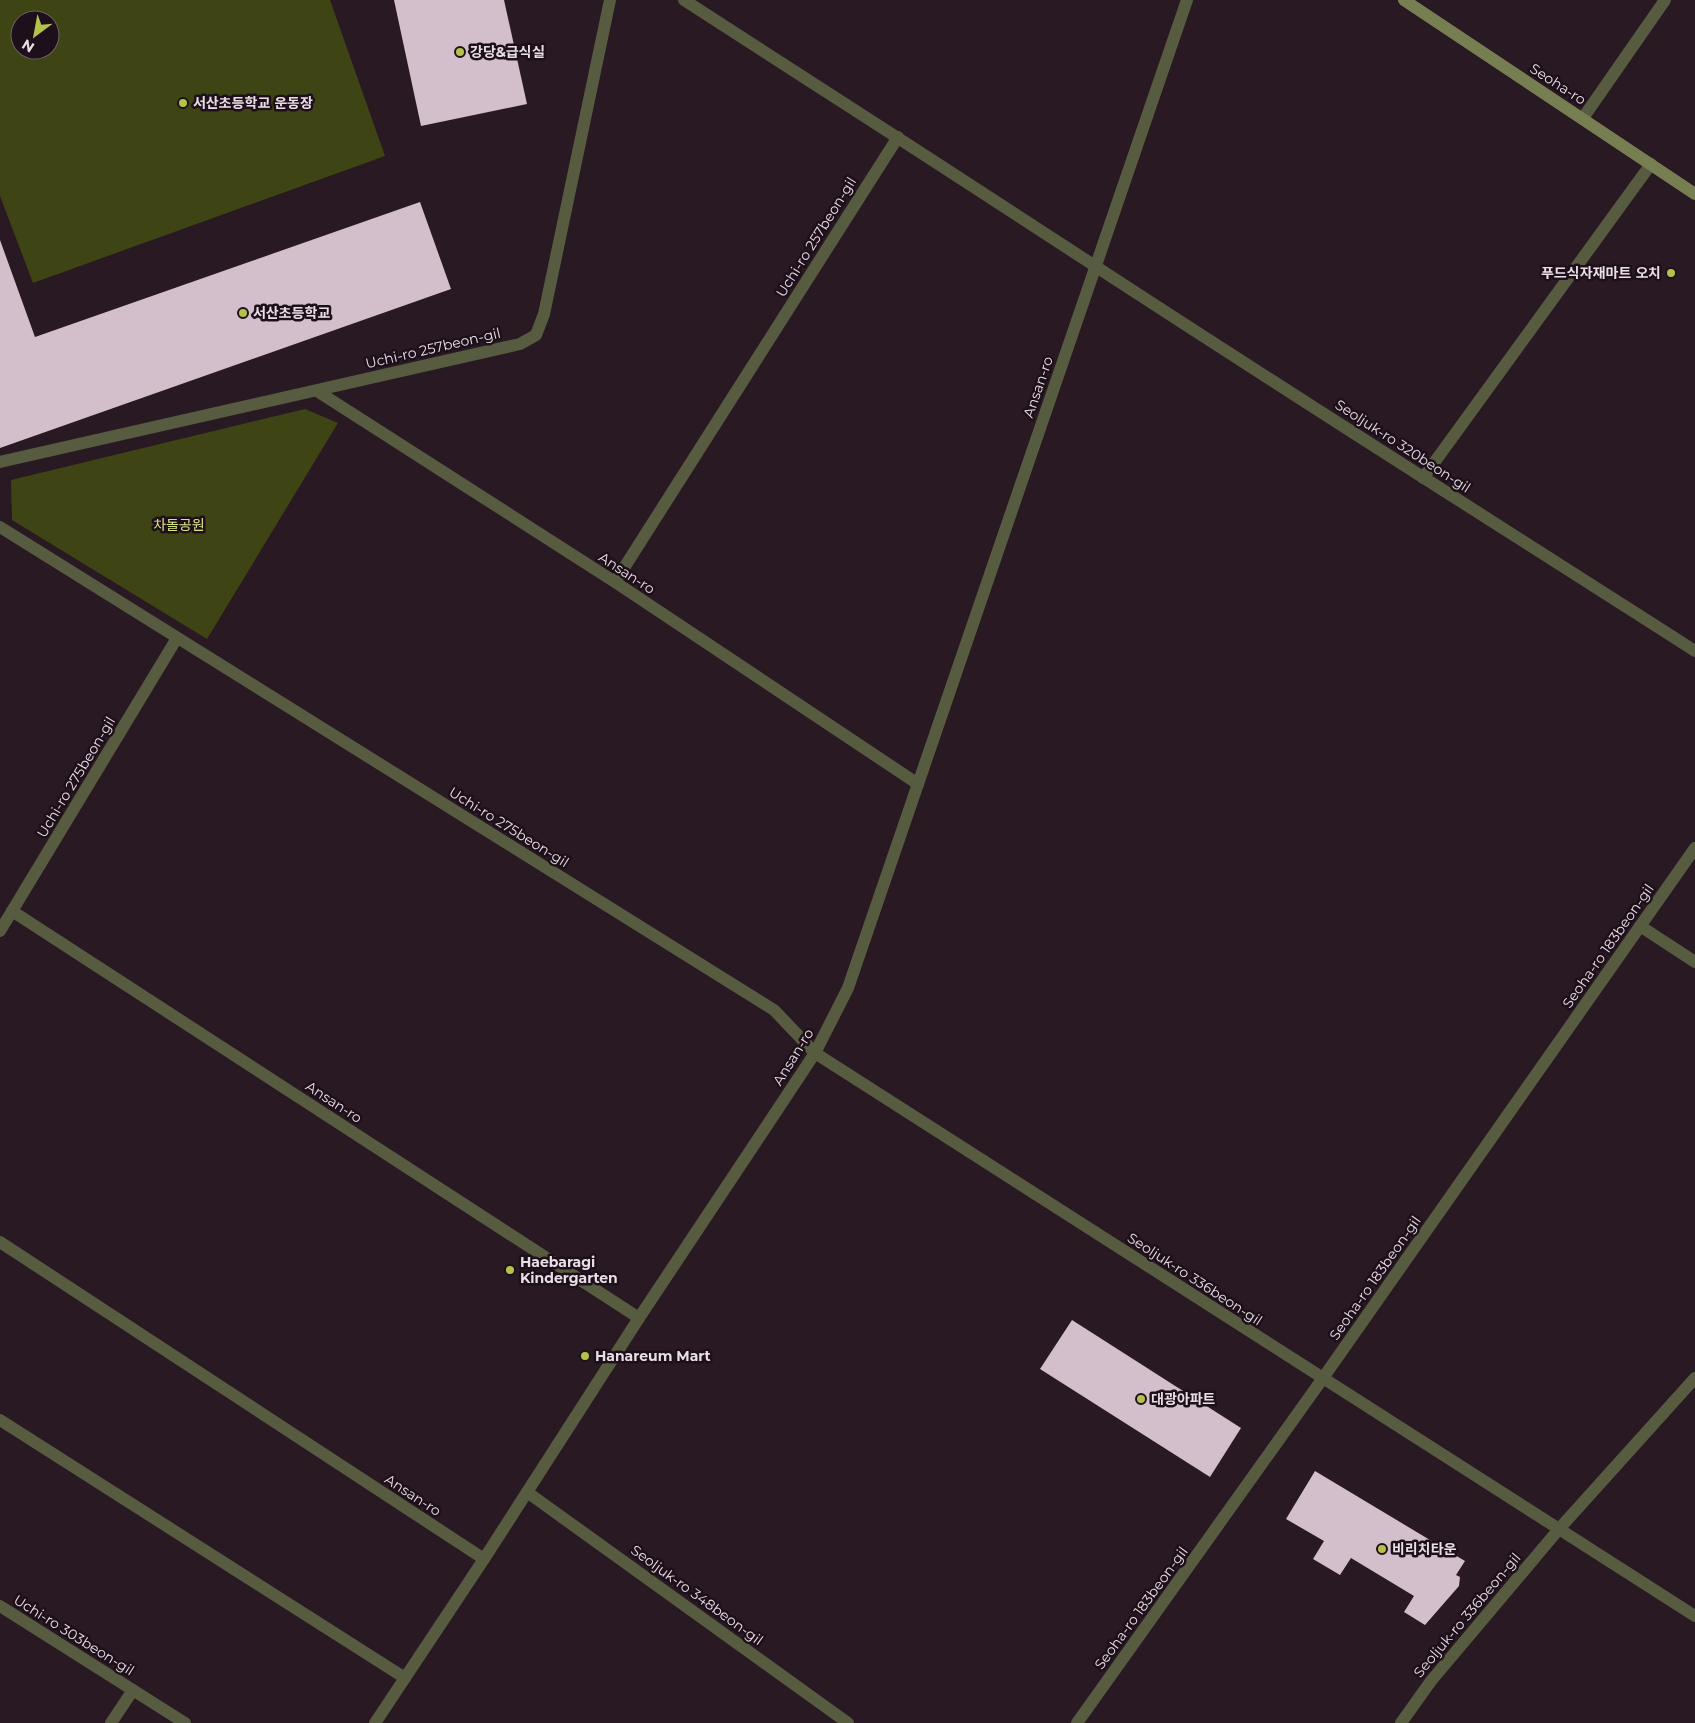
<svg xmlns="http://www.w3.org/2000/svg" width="1695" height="1723" font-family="Montserrat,'Noto Sans KR',sans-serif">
  <rect width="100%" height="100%" fill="#281923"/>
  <g fill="#3e4414" fill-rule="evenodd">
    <path d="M 0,0 L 330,0 L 385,156 L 33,283 L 0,196 ZM 20,20 L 50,20 L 50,50 L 20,50 Z"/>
    <polygon points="305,409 338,423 207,639 12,520 11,480"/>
  </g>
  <g fill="#d3becc">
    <polygon points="394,0 504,0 527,104 421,126"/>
    <polygon points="420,202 451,289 0,448 0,240 35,337"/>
    <polygon points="1072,1320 1241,1428 1210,1477 1040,1369"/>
    <polygon points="1315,1471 1465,1561 1456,1575 1460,1577 1459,1586 1425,1625 1404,1612 1414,1596 1351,1558 1340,1575 1313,1559 1324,1541 1286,1519"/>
  </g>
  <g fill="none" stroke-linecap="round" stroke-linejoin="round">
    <g stroke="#575c40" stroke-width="12">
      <path d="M 684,0 C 822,88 958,177 1095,266 C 1294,396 1495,523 1695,651"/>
      <polyline points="317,391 615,582 918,784"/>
      <polyline points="0,462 520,344 536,335 544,314 610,0"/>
      <polyline points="1423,478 1651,164"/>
      <polyline points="0,527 774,1010 815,1053 1695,1616"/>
      <polyline points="615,582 898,137"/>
      <polyline points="12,911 639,1318"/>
      <polyline points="1640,926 1695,962"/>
      <polyline points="0,931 177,638"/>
      <polyline points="0,1242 484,1559"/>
      <polyline points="0,1420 405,1678"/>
      <polyline points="527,1492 848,1723"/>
      <polyline points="0,1606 185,1723"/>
      <polyline points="111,1723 133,1690"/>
      <polyline points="375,1723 484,1559 639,1318 815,1053 848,988 1187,0"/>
      <polyline points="1077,1723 1323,1378 1695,848"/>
      <polyline points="1401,1723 1431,1681 1559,1529 1695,1378"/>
    </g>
    <polyline stroke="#575c40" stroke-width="12" points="1583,118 1665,0"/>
    <polyline stroke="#777e52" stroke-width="12" points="1404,0 1695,194"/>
  </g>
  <g fill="#b4c24a" stroke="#1e101a" stroke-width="2">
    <circle cx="460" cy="52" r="5"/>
    <circle cx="183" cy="103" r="5"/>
    <circle cx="1671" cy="273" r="5"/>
    <circle cx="243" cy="313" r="5"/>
    <circle cx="510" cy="1270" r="5"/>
    <circle cx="585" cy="1356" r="5"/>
    <circle cx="1141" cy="1399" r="5"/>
    <circle cx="1382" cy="1549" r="5"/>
  </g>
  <g text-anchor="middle" stroke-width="5" stroke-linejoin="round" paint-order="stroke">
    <g font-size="14" font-weight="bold" fill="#e9dee5" stroke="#1e101a" text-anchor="start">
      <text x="470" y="57">강당&amp;급식실</text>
      <text x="193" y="108">서산초등학교 운동장</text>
      <text x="1661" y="278" text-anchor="end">푸드식자재마트 오치</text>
      <text x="253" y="318">서산초등학교</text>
      <text x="520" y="1267">Haebaragi<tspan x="520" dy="16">Kindergarten</tspan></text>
      <text x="595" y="1361">Hanareum Mart</text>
      <text x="1151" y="1404">대광아파트</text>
      <text x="1392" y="1554">비리치타운</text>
    </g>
    <g font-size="14" fill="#e9dee5" stroke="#1e101a">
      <text transform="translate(1558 84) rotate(33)" y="5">Seoha-ro</text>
      <text transform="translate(816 237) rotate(-58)" y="5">Uchi-ro 257beon-gil</text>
      <text transform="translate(433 348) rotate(-13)" y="5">Uchi-ro 257beon-gil</text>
      <text transform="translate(1038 387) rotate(-71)" y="5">Ansan-ro</text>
      <text transform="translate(1403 446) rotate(33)" y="5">Seoljuk-ro 320beon-gil</text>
      <text transform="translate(627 573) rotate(33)" y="5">Ansan-ro</text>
      <text transform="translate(76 777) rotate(-59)" y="5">Uchi-ro 275beon-gil</text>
      <text transform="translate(509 827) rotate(32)" y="5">Uchi-ro 275beon-gil</text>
      <text transform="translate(1608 946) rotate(-55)" y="5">Seoha-ro 183beon-gil</text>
      <text transform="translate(793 1057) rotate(-58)" y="5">Ansan-ro</text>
      <text transform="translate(334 1102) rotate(33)" y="5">Ansan-ro</text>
      <text transform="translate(1375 1278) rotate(-55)" y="5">Seoha-ro 183beon-gil</text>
      <text transform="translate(1195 1279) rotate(33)" y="5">Seoljuk-ro 336beon-gil</text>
      <text transform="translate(413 1495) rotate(33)" y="5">Ansan-ro</text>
      <text transform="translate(697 1595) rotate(36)" y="5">Seoljuk-ro 348beon-gil</text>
      <text transform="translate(1141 1608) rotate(-54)" y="5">Seoha-ro 183beon-gil</text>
      <text transform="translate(1467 1615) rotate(-50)" y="5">Seoljuk-ro 336beon-gil</text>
      <text transform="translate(74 1635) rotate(32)" y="5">Uchi-ro 303beon-gil</text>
    </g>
    <g font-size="14" fill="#d8e583" stroke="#1e101a">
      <text x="179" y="530">차돌공원</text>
    </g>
  </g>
  <g transform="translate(35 35) rotate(212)"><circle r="24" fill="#1e101a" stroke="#6f626b"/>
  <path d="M0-4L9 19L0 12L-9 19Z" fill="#b4c24a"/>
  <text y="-8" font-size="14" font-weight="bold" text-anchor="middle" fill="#e9dee5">N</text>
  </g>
</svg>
